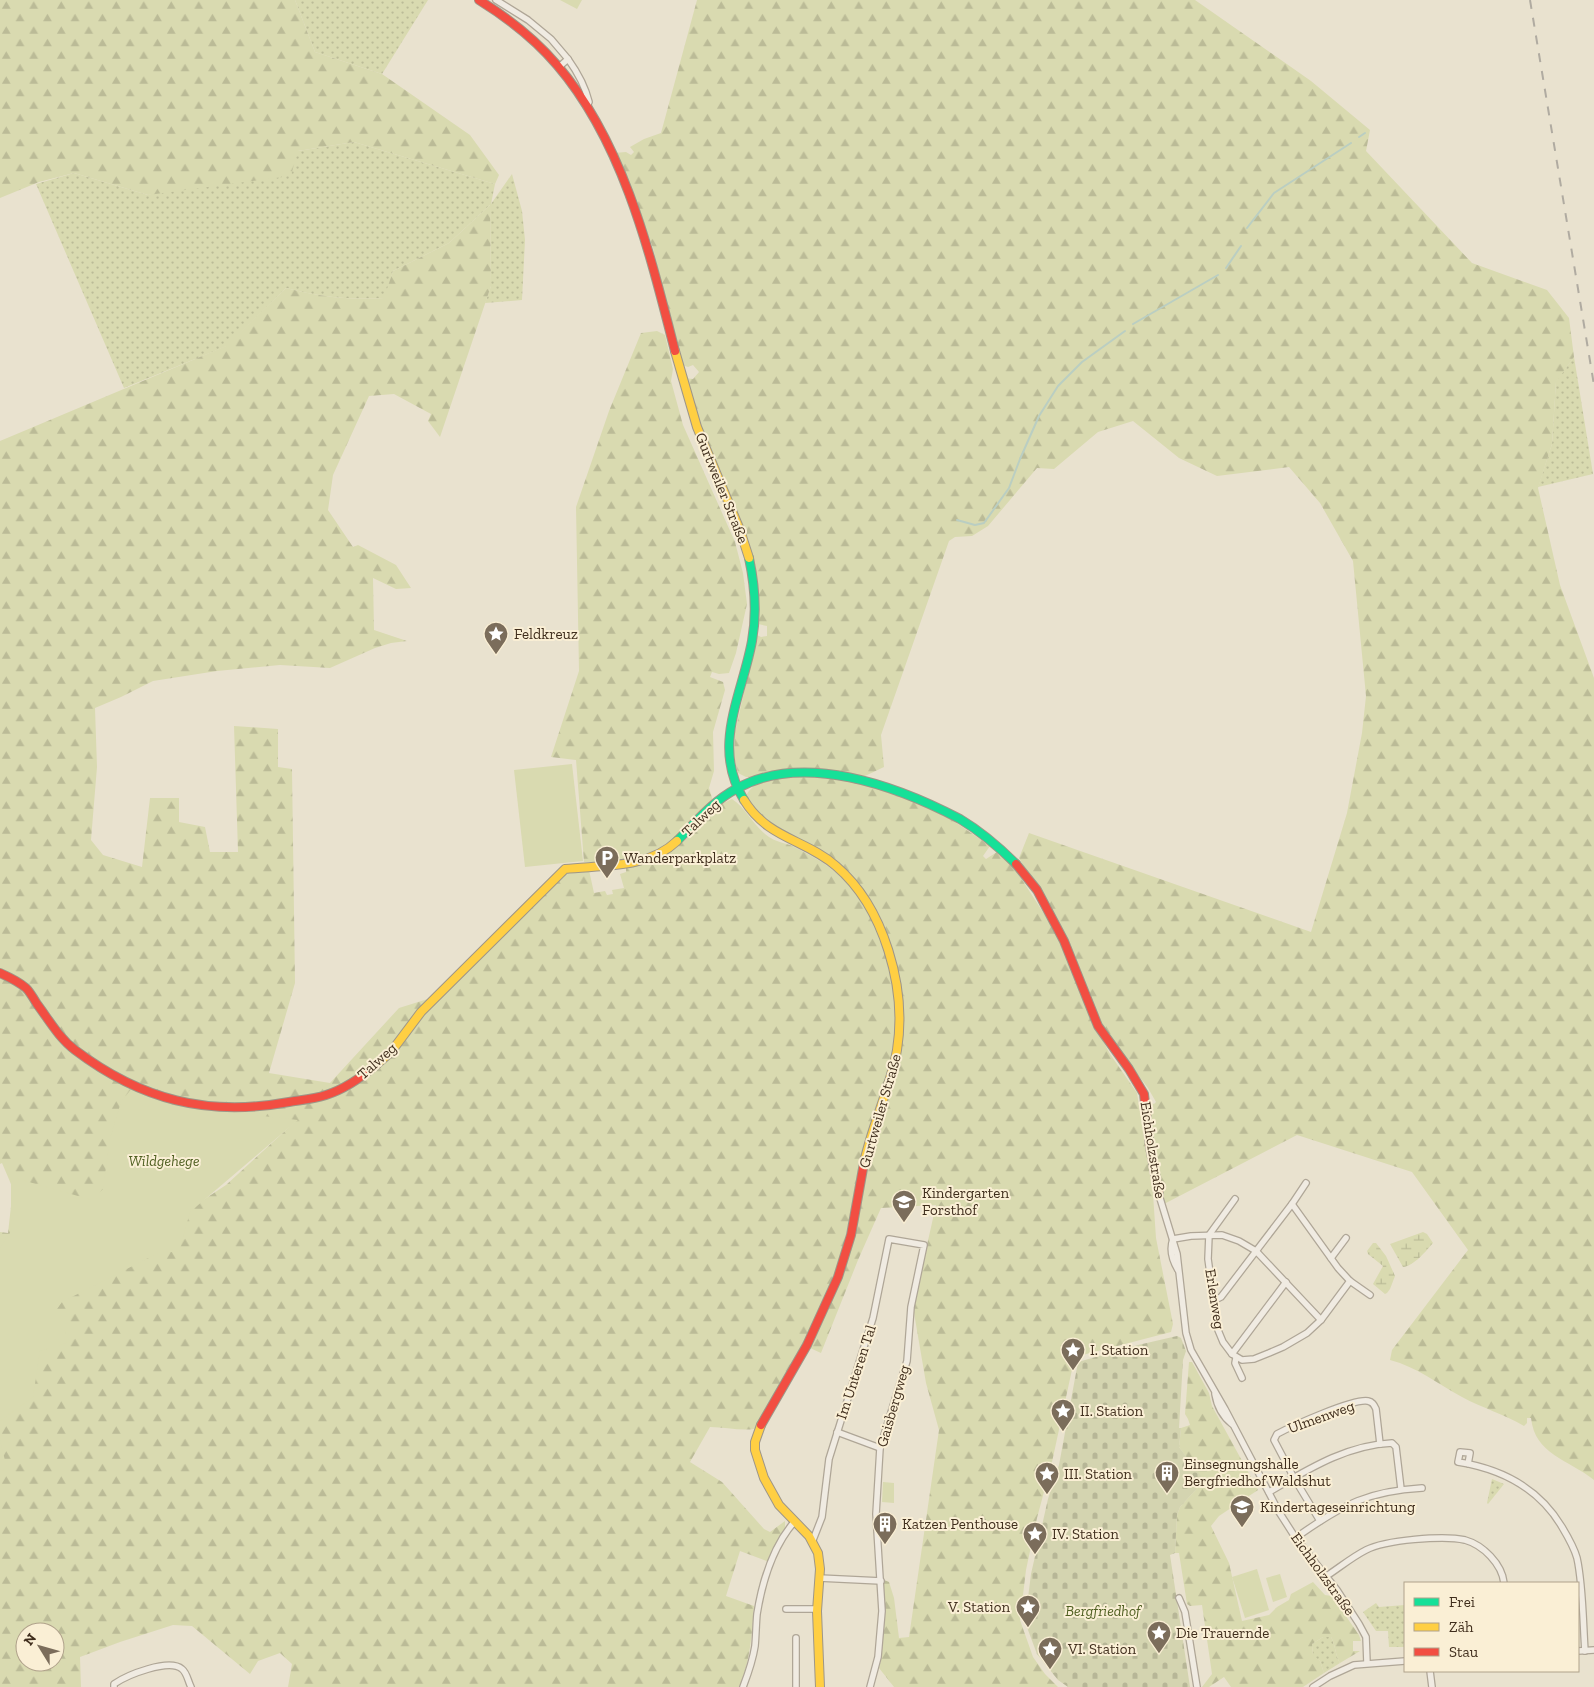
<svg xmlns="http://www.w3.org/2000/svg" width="1594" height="1687" font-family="'Zilla Slab',serif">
  <defs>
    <pattern id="grass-dots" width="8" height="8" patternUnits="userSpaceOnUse" patternTransform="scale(1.25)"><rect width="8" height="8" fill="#d9dab0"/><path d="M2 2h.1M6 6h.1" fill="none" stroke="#bbbb97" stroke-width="1.8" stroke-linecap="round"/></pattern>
    <pattern id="forest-firs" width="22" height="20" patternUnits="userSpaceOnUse" patternTransform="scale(1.25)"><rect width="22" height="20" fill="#d9dab0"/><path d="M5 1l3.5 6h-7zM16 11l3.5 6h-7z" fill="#bbbb97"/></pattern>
    <pattern id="wetland-marsh" width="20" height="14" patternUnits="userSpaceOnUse" patternTransform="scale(1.25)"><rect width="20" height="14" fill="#d9dab0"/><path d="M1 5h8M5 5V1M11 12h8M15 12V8" fill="none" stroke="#bbbb97"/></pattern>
    <pattern id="cemetery-stones" width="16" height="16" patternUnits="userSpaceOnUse" patternTransform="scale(1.25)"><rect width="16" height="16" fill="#d4d4b0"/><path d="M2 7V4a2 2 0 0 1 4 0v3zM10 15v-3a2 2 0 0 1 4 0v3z" fill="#b7b697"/></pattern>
  </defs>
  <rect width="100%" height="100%" fill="#e9e2cf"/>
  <g fill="url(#grass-dots)">
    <polygon points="295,0 428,0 382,74 315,52"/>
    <path d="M 354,142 L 495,184 L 491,204 L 512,174 L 522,211 L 525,240 L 522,300 L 485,303 L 491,286 L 490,205 L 449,243 L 393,271 L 385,298 C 349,300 320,297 286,288 L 227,346 L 124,388 L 36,184 L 74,173 L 148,195 L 298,151 Z"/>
    <polygon points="1574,357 1593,474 1538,487 1552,444 1556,381"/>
    <polygon points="1492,1479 1504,1484 1488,1504 1487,1503"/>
    <polygon points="1376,1603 1379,1607 1405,1605 1405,1647 1389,1647 1388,1631 1376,1631 1363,1612"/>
    <path d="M 1323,1637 L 1331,1637 C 1336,1646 1335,1655 1340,1663 L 1324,1673 L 1320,1661 L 1313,1656 L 1312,1644 Z"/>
  </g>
  <g fill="url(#forest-firs)" fill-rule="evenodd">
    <polygon points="0,0 295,0 315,52 382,74 470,135 499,175 495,184 354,142 298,151 291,175 283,177 148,195 74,173 39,182 0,198"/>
    <polygon points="560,0 582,0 577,9"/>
    <path d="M 697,0 L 1195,0 L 1311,81 L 1370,130 L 1366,151 L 1472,263 L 1547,290 L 1569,318 L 1574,357 L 1556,382 L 1552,444 L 1538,488 L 1560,585 L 1594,678 L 1594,1480 C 1568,1459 1535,1455 1531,1418 L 1527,1418 L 1527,1423 L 1524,1426 C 1504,1414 1482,1408 1462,1397 C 1438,1384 1417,1367 1390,1360 L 1392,1350 L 1468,1250 L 1412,1172 L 1297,1135 L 1164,1204 L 1152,1144 L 1148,1102 L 1154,1104 L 1156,1102 L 1148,1088 L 1100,1025 L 1067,940 L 1019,858 L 1029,833 L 1311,932 L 1347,813 L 1362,733 L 1366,696 L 1353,561 L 1320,503 L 1289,467 L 1217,476 L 1179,458 L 1133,421 L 1098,432 L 1054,469 L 1037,468 L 988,526 L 972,536 L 955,537 L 949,541 L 881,735 L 884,767 L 863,777 L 816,768 L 793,768 L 767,772 L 754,777 L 746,777 L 738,773 L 734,756 L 735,732 L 757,635 L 761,637 L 767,636 L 767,626 L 758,624 L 756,569 L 748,538 L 696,418 L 685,378 L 693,379 L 699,372 L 693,365 L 688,367 L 682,365 L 653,248 L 627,179 L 614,153 L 626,152 L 631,155 L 634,152 L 630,147 L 644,139 L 661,133 Z"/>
    <path d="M 490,205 L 491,286 L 440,437 L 428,421 L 431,414 L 394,394 L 369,396 L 333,475 L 328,510 L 353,547 L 358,545 L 396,565 L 411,588 L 396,589 L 373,578 L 374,630 L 407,641 L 391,643 L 375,648 L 330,668 L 280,665 L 217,671 L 153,681 L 121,697 L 95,708 L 97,767 L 91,840 L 103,855 L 142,867 L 150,798 L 179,798 L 179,822 L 205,827 L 210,852 L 238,852 L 234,726 L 278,729 L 278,767 L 292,769 L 295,983 L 269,1073 L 330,1083 L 399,1008 L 434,997 L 566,872 L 589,870 L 594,893 L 605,891 L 607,895 L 613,894 L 612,890 L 624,888 L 620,874 L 626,872 L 626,867 C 637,864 649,862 660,857 C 681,849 703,821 719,805 L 732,799 C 747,809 754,827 769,837 C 775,841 783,843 790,845 C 805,852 820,860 833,870 C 876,904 896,968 895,1022 C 895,1041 891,1060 887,1078 C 880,1104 868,1127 862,1153 C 853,1192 849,1233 836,1271 C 817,1327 784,1378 754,1429 C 740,1431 725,1427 710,1427 L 690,1462 L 722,1482 L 764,1529 L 770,1532 L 785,1521 L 785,1529 L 769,1562 L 740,1551 L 726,1596 L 754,1606 C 752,1636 750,1659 740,1687 L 288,1687 L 292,1664 L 280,1653 L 258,1661 L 250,1674 L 192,1626 L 173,1625 L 120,1642 L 80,1657 L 81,1687 L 0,1687 L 0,1385 L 32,1323 L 179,1216 L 226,1185 L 297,1120 L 0,1310 L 0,1232 L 8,1233 L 11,1206 L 11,1184 L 2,1163 L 0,1164 L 0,441 L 226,346 L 286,288 C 321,297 348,300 384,298 L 393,271 L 449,243 ZM 25,1632 L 55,1632 L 55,1662 L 25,1662 Z"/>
    <polygon points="657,331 665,335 673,369 671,381 683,425 735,542 743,573 747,604 736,653 729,673 719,674 712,672 710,677 723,682 725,690 713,732 714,771 709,788 713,801 679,836 664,846 643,855 614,863 584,862 576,760 551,757 579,671 576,507 609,411 641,333"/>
    <path d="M 794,775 C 849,776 908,795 955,822 C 967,830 978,838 990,846 L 983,856 L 986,859 L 997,852 L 1009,862 L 1017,872 L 1061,940 L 1095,1026 L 1110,1054 L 1137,1093 L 1153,1194 L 1156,1238 L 1173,1324 L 1171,1332 L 1075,1357 L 1072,1361 L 1073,1365 L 1052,1462 L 1037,1518 L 1026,1570 L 1020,1620 L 1033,1657 L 1045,1674 L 1058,1687 L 894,1687 L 879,1668 L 882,1655 L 884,1580 L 889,1582 L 894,1598 L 899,1638 L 909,1637 L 939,1430 L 926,1383 L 913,1307 L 936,1205 L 881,1208 L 858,1260 L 821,1353 L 810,1348 L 834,1294 L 869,1153 L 900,1048 L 904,1022 L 901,990 L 887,936 L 876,913 L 852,877 L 761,817 L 750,805 L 747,794 C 756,778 777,778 794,775 Z"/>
    <path d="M 1189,1362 L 1192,1362 L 1209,1393 L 1212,1406 L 1258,1490 L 1219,1516 L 1211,1526 L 1229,1563 L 1242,1621 L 1269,1615 L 1277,1607 L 1289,1600 L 1291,1594 L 1313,1582 L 1325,1595 L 1332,1596 L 1359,1635 L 1361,1641 L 1353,1641 L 1353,1651 L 1360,1651 L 1340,1663 C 1335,1655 1336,1646 1331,1637 L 1323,1637 L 1312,1644 L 1313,1655 L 1320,1661 L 1324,1673 L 1303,1687 L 1231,1687 L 1224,1677 L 1209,1687 L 1202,1687 L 1212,1674 L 1202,1605 L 1190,1606 L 1187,1604 L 1179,1553 L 1175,1553 L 1177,1515 L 1180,1507 L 1201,1484 L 1200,1476 L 1179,1447 L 1181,1428 L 1190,1425 L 1188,1419 L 1185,1414 Z"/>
  </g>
  <g fill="url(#wetland-marsh)">
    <path d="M 1423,1232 L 1427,1234 L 1433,1243 C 1426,1251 1414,1266 1403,1267 L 1390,1244 Z"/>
    <polygon points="1373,1243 1376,1243 1386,1256 1395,1276 1390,1289 1387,1293 1385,1294 1373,1284 1383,1266 1368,1254 1367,1251"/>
  </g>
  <polygon fill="url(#cemetery-stones)" points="1177,1336 1181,1338 1186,1351 1183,1360 1179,1428 1181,1428 1179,1447 1201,1476 1201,1484 1180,1507 1177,1515 1175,1553 1170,1555 1190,1687 1068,1687 1058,1680 1037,1654 1025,1622 1031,1574 1048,1499 1059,1465 1078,1362 1138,1345"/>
  <g fill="#d9dab0">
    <polygon points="572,764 583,861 525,867 514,770"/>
    <polygon points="132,1088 176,1106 298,1120 190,1212 179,1252 160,1252 62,1302 57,1309 69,1342 40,1351 33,1397 0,1421 0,1248 10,1233 15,1178 92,1200 103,1189 110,1138 121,1102"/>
    <polygon points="0,1440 7,1469 0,1471"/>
    <polygon points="883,1482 894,1483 894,1503 882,1502"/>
    <polygon points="1257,1569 1269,1610 1245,1618 1232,1577"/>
    <polygon points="1280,1574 1287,1597 1273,1602 1266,1578"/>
  </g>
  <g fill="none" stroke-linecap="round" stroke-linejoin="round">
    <g stroke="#bacec2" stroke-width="2">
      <polyline points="1359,137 1365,133"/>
      <polyline points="1247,228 1274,193 1351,143"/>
      <polyline points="1226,268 1241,246"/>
      <polyline points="1133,324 1218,275"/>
      <polyline points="957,520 975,525 984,523 1009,488 1020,459 1039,416 1058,386 1082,362 1125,331"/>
    </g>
    <defs>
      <g id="street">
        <polyline points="496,0 528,20 551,39 568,59"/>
        <path d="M 559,67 L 568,59 C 578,73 585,85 589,102 L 586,106"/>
        <polyline points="1159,1195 1177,1254 1186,1333 1191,1350 1225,1409 1279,1512 1295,1537 1337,1590 1359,1624 1366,1637 1367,1663"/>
        <polyline points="1235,1199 1209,1235 1208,1259 1218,1330 1223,1342 1232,1354 1242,1360 1254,1359 1269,1353 1283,1347 1307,1333 1321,1320 1350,1281"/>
        <polyline points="1292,1204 1306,1183"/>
        <polyline points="1173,1239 1191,1236 1222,1235 1239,1241 1256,1251 1321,1320"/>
        <path d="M 1173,1239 C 1169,1250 1172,1260 1178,1270"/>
        <polyline points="1331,1258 1346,1238"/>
        <polyline points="1215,1300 1221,1297 1292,1204 1338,1268 1350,1281 1370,1295"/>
        <polyline points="1232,1354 1286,1282"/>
        <polyline points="1236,1358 1235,1363 1242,1378"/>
        <path d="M 1215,1394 C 1217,1406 1222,1416 1232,1424"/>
        <polyline points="837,1432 880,1448"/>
        <path d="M 1468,1464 L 1470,1453 L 1460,1452 L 1458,1462 C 1502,1469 1539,1488 1562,1527 C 1568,1537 1574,1547 1577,1558 C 1583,1585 1583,1623 1585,1651"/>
        <path d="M 1269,1492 C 1307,1470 1346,1445 1392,1443 L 1396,1447 L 1401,1489"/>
        <path d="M 1320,1521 L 1294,1478 L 1274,1440 L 1277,1434 C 1292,1426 1354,1398 1368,1401 C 1373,1402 1374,1405 1376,1409 L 1380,1444"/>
        <path d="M 1301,1534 C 1344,1504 1369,1491 1422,1488"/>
        <polyline points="813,1540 822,1517 829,1459 873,1318 889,1239 924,1245 911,1307 907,1361 880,1448 876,1514 882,1611 878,1657 870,1687"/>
        <path d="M 1325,1577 C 1339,1568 1352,1557 1366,1550 C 1385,1540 1444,1535 1465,1540 C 1483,1545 1502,1564 1504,1583"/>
        <polyline points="819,1578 881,1581"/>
        <polyline points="1179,1598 1185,1612 1197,1687"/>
        <polyline points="786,1609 817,1609"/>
        <polyline points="1578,1651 1594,1650"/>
        <polyline points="1430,1671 1432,1687"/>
        <path d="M 114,1687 L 114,1684 C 127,1675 169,1658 182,1669 C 187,1673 188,1681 191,1687"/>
        <path d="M 743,1687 C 748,1674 753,1659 755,1646 C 756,1635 756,1625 757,1614 C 762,1583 773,1546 795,1521"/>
        <polyline points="796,1687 796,1638"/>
        <polyline points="1313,1687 1330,1676 1354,1665 1405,1661"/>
      </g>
      <g id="fast">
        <path d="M 744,800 C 711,746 742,696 752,641 C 757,613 755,586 749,558"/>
        <path d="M 677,841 C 695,823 713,801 736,789 C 803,751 897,786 960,819 C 980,831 999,847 1016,864"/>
      </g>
      <g id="slow">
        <polyline points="675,351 697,427 740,530 749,558"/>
        <path d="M 744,800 C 768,839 805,839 836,866 C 884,907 907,988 897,1050 C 890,1089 872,1125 864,1163"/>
        <path d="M 377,1064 L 391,1052 L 421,1012 L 565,869 C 602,865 648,869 677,841"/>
        <polyline points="761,1425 755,1442 755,1450 764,1478 779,1505 809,1536 818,1553 820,1569 817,1611 820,1687"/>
      </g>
      <g id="jam">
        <path d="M 479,0 C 508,18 535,39 557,65 C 624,143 650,254 675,351"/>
        <polyline points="1016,864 1037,890 1064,941 1098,1026 1129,1069 1144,1094 1150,1147 1159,1195"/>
        <path d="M 0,973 C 9,977 19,982 26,988 C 30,992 34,999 37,1004 C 49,1020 59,1038 75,1050 C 141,1100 208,1117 289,1102 C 301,1100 314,1099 326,1095 C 345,1089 362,1077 377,1064"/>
        <polyline points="761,1425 807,1345 838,1277 851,1235 864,1163"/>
      </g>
    </defs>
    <use href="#street" stroke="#afa697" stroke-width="8"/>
    <use href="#fast" stroke="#9e9688" stroke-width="10"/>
    <use href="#slow" stroke="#9e9688" stroke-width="10"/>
    <use href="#jam" stroke="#9e9688" stroke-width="10"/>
    <use href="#street" stroke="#f0ebe2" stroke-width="5.5"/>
    <use href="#fast" stroke="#16e098" stroke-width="8"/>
    <use href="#slow" stroke="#ffcf43" stroke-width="8"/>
    <use href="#jam" stroke="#f24e42" stroke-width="8"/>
    <polyline stroke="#b0aba1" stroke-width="2" stroke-dasharray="9 9" stroke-linecap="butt" points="1530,0 1594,385"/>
  </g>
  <defs>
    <symbol id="sight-pin" viewBox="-11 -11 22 30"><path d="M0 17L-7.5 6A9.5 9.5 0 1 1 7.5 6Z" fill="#7b6d5b" stroke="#faefd5"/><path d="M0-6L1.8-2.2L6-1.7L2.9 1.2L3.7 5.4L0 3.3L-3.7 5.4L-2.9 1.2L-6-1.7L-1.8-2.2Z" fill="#fff"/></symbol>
    <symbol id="parking-pin" viewBox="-11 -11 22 30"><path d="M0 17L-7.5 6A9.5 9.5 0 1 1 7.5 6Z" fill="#7b6d5b" stroke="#faefd5"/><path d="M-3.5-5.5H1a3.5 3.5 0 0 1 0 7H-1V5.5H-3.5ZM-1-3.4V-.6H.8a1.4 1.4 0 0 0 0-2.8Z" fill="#fff"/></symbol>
    <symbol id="school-pin" viewBox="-11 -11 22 30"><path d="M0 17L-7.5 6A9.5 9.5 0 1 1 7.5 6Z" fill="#7b6d5b" stroke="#faefd5"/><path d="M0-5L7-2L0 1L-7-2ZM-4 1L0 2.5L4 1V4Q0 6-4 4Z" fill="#fff"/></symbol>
    <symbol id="building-pin" viewBox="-11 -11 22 30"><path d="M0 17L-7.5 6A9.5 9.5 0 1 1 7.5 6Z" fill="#7b6d5b" stroke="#faefd5"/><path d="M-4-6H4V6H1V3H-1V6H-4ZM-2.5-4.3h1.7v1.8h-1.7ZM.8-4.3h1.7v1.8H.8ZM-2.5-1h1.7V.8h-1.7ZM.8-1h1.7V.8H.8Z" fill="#fff"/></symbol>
  </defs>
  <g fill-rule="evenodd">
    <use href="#sight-pin" x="482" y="620" width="28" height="38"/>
    <use href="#parking-pin" x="593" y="844" width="28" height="38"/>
    <use href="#school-pin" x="890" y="1188" width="28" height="38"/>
    <use href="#sight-pin" x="1059" y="1336" width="28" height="38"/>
    <use href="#sight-pin" x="1049" y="1397" width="28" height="38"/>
    <use href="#building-pin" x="1153" y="1459" width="28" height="38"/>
    <use href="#sight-pin" x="1033" y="1460" width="28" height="38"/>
    <use href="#school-pin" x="1228" y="1493" width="28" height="38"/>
    <use href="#building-pin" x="871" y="1510" width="28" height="38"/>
    <use href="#sight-pin" x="1021" y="1520" width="28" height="38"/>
    <use href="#sight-pin" x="1014" y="1593" width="28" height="38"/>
    <use href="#sight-pin" x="1145" y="1619" width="28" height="38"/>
    <use href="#sight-pin" x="1036" y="1635" width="28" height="38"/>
  </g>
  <g text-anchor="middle" stroke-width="4" stroke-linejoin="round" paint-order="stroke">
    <g font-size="15" fill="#402e1d" stroke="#faefd5">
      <text transform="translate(722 488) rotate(68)" y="5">Gurtweiler Straße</text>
      <text transform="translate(701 818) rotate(-44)" y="5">Talweg</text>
      <text transform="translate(377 1061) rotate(-42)" y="5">Talweg</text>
      <text transform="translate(880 1111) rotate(-74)" y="5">Gurtweiler Straße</text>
      <text transform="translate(1153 1150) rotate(81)" y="5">Eichholzstraße</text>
      <text transform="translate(1215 1299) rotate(81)" y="5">Erlenweg</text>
      <text transform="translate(856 1372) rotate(-72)" y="5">Im Unteren Tal</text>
      <text transform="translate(893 1406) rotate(-74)" y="5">Gaisbergweg</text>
      <text transform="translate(1321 1417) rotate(-20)" y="5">Ulmenweg</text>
      <text transform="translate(1323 1574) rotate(54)" y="5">Eichholzstraße</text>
    </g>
    <g font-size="15" fill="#402e1d" stroke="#faefd5" text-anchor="start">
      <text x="514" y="639">Feldkreuz</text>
      <text x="624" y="863">Wanderparkplatz</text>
      <text x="922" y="1198">Kindergarten<tspan x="922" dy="17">Forsthof</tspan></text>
      <text x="1090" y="1355">I. Station</text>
      <text x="1080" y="1416">II. Station</text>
      <text x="1184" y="1469">Einsegnungshalle<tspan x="1184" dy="17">Bergfriedhof Waldshut</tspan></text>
      <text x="1064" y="1479">III. Station</text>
      <text x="1260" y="1512">Kindertageseinrichtung</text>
      <text x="902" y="1529">Katzen Penthouse</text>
      <text x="1052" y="1539">IV. Station</text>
      <text x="1010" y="1612" text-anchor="end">V. Station</text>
      <text x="1176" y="1638">Die Trauernde</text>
      <text x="1068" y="1654">VI. Station</text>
    </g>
    <g font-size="15" font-style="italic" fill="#4f5f21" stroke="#faefd5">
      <text x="164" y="1166">Wildgehege</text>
      <text x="1103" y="1616">Bergfriedhof</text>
    </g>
  </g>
  <rect x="1404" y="1582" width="175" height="90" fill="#faefd5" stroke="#b0a28b"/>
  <rect x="1414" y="1598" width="25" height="8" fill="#16e098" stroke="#b0a28b"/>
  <text x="1449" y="1607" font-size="15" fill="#402e1d">Frei</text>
  <rect x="1414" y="1623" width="25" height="8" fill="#ffcf43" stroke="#b0a28b"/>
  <text x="1449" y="1632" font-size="15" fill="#402e1d">Zäh</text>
  <rect x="1414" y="1648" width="25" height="8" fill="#f24e42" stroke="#b0a28b"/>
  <text x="1449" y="1657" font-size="15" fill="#402e1d">Stau</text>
  <g transform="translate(40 1647) rotate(307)"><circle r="24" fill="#faefd5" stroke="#b0a28b"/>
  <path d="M0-4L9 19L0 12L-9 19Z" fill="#7b6d5b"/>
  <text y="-8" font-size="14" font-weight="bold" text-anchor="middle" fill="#402e1d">N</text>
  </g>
</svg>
